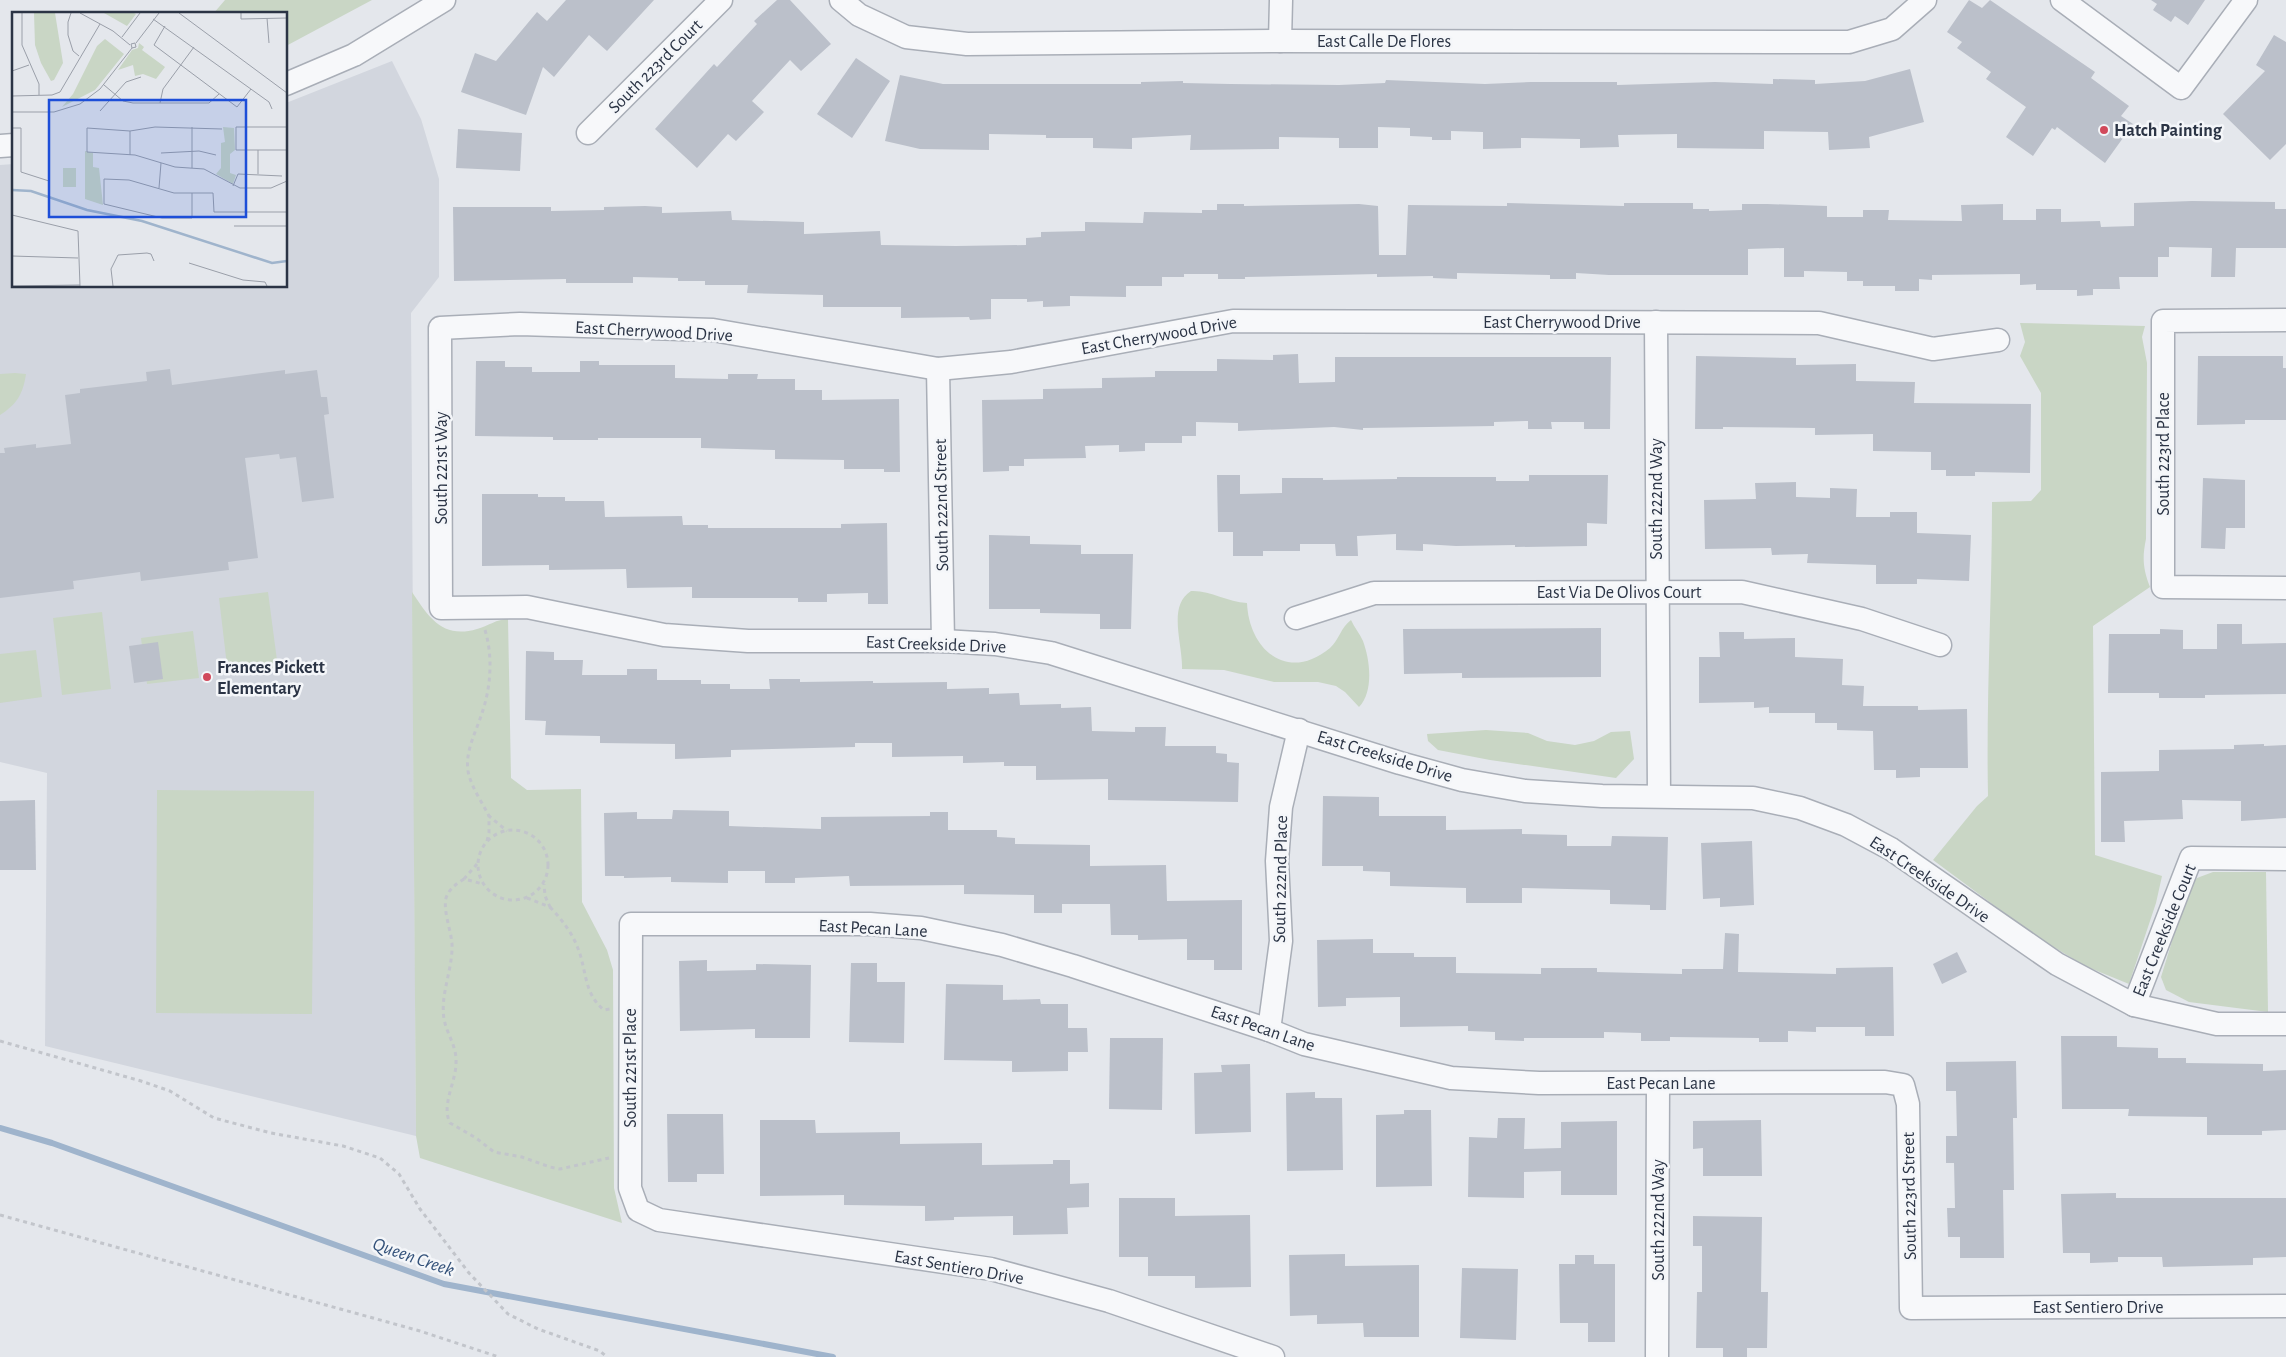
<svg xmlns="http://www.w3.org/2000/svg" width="2286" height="1357" font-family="'Alegreya Sans',sans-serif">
  <rect width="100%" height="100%" fill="#e4e7ec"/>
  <polygon fill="#d2d6de" points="392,61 421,119 439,179 439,277 411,313 416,1136 45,1046 47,773 0,762 0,165 14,164 14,286 286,286 286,103"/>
  <g fill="#c9d6c5">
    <polygon points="225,0 372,0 286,46 286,14 213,14"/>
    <path d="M 2020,323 L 2145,326 L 2142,337 L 2147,363 L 2146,539 C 2142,558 2143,569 2150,587 L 2093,626 L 2095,855 L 2162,876 L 2156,903 L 2129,984 L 2085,966 L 2034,935 L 1933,860 L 1977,806 L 1988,796 C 1986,698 1992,600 1992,502 L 2031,501 L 2041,490 L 2041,393 L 2020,356 L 2025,342 Z"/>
    <path d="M 15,373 L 26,374 C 23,394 17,404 0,415 L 0,374 Z"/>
    <path d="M 1191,591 C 1210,590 1227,602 1247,603 C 1249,650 1288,683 1330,648 C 1339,640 1341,627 1351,620 C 1354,627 1360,634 1363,641 C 1370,660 1374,691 1359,707 L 1345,692 L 1336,686 L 1318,682 L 1274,682 L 1224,670 L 1182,669 C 1183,644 1167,606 1191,591 Z"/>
    <polygon points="268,592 278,668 228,674 219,598"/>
    <path d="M 412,592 C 429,618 443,639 477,629 C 488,626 497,619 508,619 L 511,778 L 527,790 L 581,789 L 582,902 L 607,950 L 613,970 L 614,1188 L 622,1223 L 420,1158 L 416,1136 Z"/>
    <polygon points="102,612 111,689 62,695 53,618"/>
    <polygon points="193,631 199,678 147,684 141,638"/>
    <polygon points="36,650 42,697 0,703 0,654"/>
    <polygon points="1486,730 1528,733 1547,741 1575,745 1594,741 1611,732 1630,731 1634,759 1616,778 1490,760 1438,750 1428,741 1427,734"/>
    <polygon points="157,790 314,791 312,1014 156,1013"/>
    <polygon points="2213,872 2266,872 2268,1012 2189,1002 2166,990 2161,977 2189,886 2197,878"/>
  </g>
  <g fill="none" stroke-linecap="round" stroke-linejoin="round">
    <polyline stroke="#9fb4cc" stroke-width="6" points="0,1128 52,1143 444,1284 833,1357"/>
  </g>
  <g fill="#bbc0ca">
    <polygon points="566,0 654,0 607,51 589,35 554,77 543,67 526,115 461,92 475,53 496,61 537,12 547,21"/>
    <polygon points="777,0 790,0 831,44 801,71 790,60 752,101 764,112 736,141 728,134 697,168 655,129 714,64 717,67 757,24 754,21"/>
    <polygon points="1969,0 1982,8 1990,0 2095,72 2091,78 2129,106 2121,116 2133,124 2105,163 2057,127 2055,130 2052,128 2033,156 2006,137 2026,107 1986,79 1991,72 1957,48 1962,42 1947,32"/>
    <polygon points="2151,0 2205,0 2188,25 2175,16 2171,22 2153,10 2157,4"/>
    <polygon points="2274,35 2286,42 2286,144 2270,160 2223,114 2265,71 2256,65"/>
    <polygon points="856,58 890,81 852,138 817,114"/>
    <polygon points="1910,69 1924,122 1869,137 1870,148 1829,150 1828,132 1764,131 1764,149 1677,148 1677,134 1618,135 1619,147 1580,148 1580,139 1521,138 1521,148 1483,149 1483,132 1451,131 1451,140 1432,140 1432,137 1410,136 1410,128 1378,127 1378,148 1339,148 1339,138 1279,137 1279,149 1190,150 1191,135 1132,138 1132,149 1093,148 1093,138 1046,138 1046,135 989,134 989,150 920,149 885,141 900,75 943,84 1141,84 1141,82 1183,81 1183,83 1230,84 1339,85 1385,83 1386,80 1485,84 1531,82 1617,82 1617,85 1715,82 1773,84 1773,79 1815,80 1815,84 1865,81"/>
    <polygon points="458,129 522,133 520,171 456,168"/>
    <polygon points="2192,201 2275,202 2275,209 2286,209 2286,248 2236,248 2235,277 2211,277 2212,248 2169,247 2169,257 2158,257 2158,277 2119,277 2120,289 2093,289 2093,295 2077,296 2077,290 2036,290 2036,284 2020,285 2020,274 1932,275 1932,280 1919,279 1919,291 1895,291 1895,286 1863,286 1863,281 1847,281 1847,272 1804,271 1804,277 1784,277 1784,248 1748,249 1748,275 1609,275 1576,273 1576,279 1550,279 1550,275 1457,273 1457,279 1433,278 1433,276 1377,277 1377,274 1245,277 1245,279 1218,279 1218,274 1184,274 1184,277 1162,277 1162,286 1126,286 1126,297 1070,296 1070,306 1043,307 1043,301 1027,302 1027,299 991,299 991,319 970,320 969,317 901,318 901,307 823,307 823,295 747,293 748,285 705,285 705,281 678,281 678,278 633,277 633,283 566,283 566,279 454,281 453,207 551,207 551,211 604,210 604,207 645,206 662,207 662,213 731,211 732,220 804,222 804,234 880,231 881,245 956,246 1026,245 1026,238 1041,237 1041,232 1085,231 1085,222 1143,223 1144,212 1202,213 1202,210 1217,210 1217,204 1244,204 1244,206 1359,204 1378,206 1379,255 1406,255 1408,205 1507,206 1507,203 1624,206 1624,203 1693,203 1693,209 1709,209 1709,211 1742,210 1742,204 1767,204 1827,206 1827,217 1863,217 1863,210 1889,210 1888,220 1962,221 1961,205 2003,204 2003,220 2036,220 2036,209 2061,209 2061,222 2100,221 2101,227 2134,226 2134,203"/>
    <polygon points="1298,354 1299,383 1335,382 1335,357 1611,357 1610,429 1584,429 1584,422 1551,422 1552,429 1528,429 1528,421 1494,422 1494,426 1363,428 1363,430 1334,427 1238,431 1238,423 1196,422 1196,436 1182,436 1182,443 1145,443 1145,451 1119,452 1119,445 1085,446 1086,458 1024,459 1024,466 1009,466 1009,471 983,472 982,400 1043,399 1043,389 1102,388 1102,378 1155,377 1155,371 1217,371 1217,359 1273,360 1273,355"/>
    <polygon points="1696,356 1796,358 1796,365 1856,364 1856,381 1915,382 1914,403 2031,404 2030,473 1975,472 1975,476 1946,476 1946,470 1931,470 1931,452 1873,451 1873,434 1815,435 1815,428 1723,427 1723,429 1695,429"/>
    <polygon points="2198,356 2283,356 2283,368 2286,368 2286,420 2245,420 2245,424 2197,425"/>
    <polygon points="476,361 505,361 505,367 532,367 532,372 580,372 580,361 599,361 599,365 675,365 675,378 728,379 728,374 758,374 757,379 795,379 795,390 822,390 822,400 899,399 900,472 884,472 884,469 844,469 844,460 775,459 775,450 701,448 701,438 598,438 598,440 553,440 553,437 475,436"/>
    <polygon points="170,369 172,385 285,370 285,374 317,370 321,397 327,397 329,414 324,415 334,498 302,502 296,457 280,459 279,454 245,458 258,558 228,562 229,570 141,581 140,572 73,581 74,589 0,598 0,453 5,453 4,448 36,444 36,448 71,444 65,395 80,393 80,389 147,381 146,372"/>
    <polygon points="1217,475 1240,475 1240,494 1282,493 1282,478 1323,478 1323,480 1397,479 1397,477 1496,477 1496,481 1529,481 1529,475 1608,475 1607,524 1587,523 1587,546 1515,547 1515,545 1456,546 1423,544 1423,551 1396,550 1396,534 1357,536 1358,556 1336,556 1335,544 1300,544 1300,551 1263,551 1263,556 1233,556 1233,532 1218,532"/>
    <polygon points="2203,478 2245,480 2245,528 2226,528 2225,549 2201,548"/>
    <polygon points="1796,482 1796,497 1830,498 1830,488 1857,489 1856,517 1890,517 1890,512 1917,512 1917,533 1971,535 1969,581 1917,579 1917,584 1876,584 1876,565 1807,563 1808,554 1772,555 1771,548 1705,549 1704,500 1756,499 1755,483"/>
    <polygon points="482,494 538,494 538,497 565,497 565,501 604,501 605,517 682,516 683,525 708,525 708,528 841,528 841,524 887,523 888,604 868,604 868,593 827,594 827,602 798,602 798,598 692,598 692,587 627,588 626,569 549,570 549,565 482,566"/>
    <polygon points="989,535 1030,536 1030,544 1081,545 1081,554 1133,554 1131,629 1100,629 1100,614 1040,613 1040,609 989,609"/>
    <polygon points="2217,624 2242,624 2242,644 2286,643 2286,694 2205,695 2205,698 2159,698 2159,693 2108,693 2109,634 2160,634 2160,629 2183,630 2183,649 2217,649"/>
    <polygon points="1601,628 1601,677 1462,678 1462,673 1404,674 1403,629"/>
    <polygon points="1719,632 1744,632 1744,639 1795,638 1795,657 1843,659 1842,685 1864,686 1863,706 1918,706 1918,710 1967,709 1968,768 1920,768 1920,777 1896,778 1896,770 1874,770 1873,731 1837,730 1837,723 1815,723 1815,713 1769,713 1769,707 1754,708 1754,702 1699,703 1699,657 1720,657"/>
    <polygon points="158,642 163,679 134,683 129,646"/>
    <polygon points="526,651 554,652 554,660 583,660 582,675 627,675 627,669 657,669 657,680 701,680 701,684 730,684 730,689 770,689 769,679 800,679 800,682 873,681 873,683 947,682 947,689 989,688 989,694 1019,693 1020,705 1061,704 1061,708 1091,707 1092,731 1135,732 1135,727 1166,727 1165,746 1216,746 1216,753 1227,754 1227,762 1239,763 1238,802 1108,800 1108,779 1036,780 1036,766 1004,766 1004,762 963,763 963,756 892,757 892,743 855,743 855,747 731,750 731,757 675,759 675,744 600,743 600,736 545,735 546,721 525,720"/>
    <polygon points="2264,744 2264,746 2286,745 2286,818 2241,821 2241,801 2182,800 2183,819 2124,821 2125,842 2101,842 2101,772 2159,771 2159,750 2234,749 2234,745"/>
    <polygon points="1323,796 1379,797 1379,816 1446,816 1446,830 1522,829 1522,834 1567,835 1567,846 1611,846 1612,836 1668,837 1666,910 1650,910 1650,905 1610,904 1610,890 1522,888 1522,903 1466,903 1466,888 1390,886 1390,872 1363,871 1363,866 1322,866"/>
    <polygon points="35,800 36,870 0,870 0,801"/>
    <polygon points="673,810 729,811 729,826 821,829 821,817 930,816 930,812 948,812 948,830 997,830 997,837 1015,838 1015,844 1090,845 1090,866 1166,865 1167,901 1242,900 1242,970 1214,970 1214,960 1187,960 1187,939 1138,940 1138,935 1111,935 1110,904 1062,904 1062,913 1034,913 1034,895 964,894 964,885 850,886 849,876 795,878 795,883 765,883 765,871 728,871 728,883 671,882 671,877 624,878 624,876 605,876 604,813 637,812 637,819 672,819"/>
    <polygon points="1752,841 1754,905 1720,907 1720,898 1703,899 1701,843"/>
    <polygon points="1725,933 1739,934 1738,972 1836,974 1836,968 1893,967 1894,1036 1865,1036 1865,1027 1816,1027 1816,1032 1788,1031 1788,1042 1759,1042 1759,1038 1670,1037 1670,1041 1641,1041 1641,1033 1604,1032 1604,1038 1524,1038 1524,1041 1495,1040 1495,1032 1468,1031 1468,1026 1400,1027 1400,997 1346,998 1346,1006 1318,1007 1317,940 1373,939 1373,953 1414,953 1414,957 1456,957 1456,973 1541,974 1541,968 1597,968 1597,972 1682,974 1682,969 1723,969"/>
    <polygon points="1957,952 1967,972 1942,984 1933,964"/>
    <polygon points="707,960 707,971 756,970 756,964 811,965 810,1038 755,1038 755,1029 680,1031 679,961"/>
    <polygon points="851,963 877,963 877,982 905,982 904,1043 849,1042"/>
    <polygon points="946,984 1003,985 1003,1000 1040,999 1041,1004 1068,1004 1068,1028 1087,1028 1088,1052 1068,1052 1068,1071 1012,1072 1012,1061 944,1060"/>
    <polygon points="2061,1036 2117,1036 2117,1047 2158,1048 2158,1058 2186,1058 2186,1063 2263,1064 2263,1071 2286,1070 2286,1130 2262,1131 2262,1135 2207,1135 2207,1117 2128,1116 2129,1109 2062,1109"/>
    <polygon points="1110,1038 1163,1038 1162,1110 1109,1109"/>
    <polygon points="2016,1061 2017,1118 2013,1118 2014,1190 2003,1190 2004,1258 1960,1258 1960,1237 1948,1237 1947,1208 1955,1208 1954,1163 1946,1163 1946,1136 1957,1136 1956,1091 1946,1091 1946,1062"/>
    <polygon points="1250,1064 1251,1132 1195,1134 1194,1073 1222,1072 1221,1065"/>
    <polygon points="1315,1092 1315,1098 1342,1098 1343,1170 1287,1171 1286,1093"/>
    <polygon points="1404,1110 1431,1110 1432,1186 1376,1187 1376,1115 1404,1114"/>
    <polygon points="667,1114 723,1114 724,1174 697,1174 697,1182 668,1182"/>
    <polygon points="1498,1118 1525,1118 1524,1149 1561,1148 1561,1122 1617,1121 1617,1195 1561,1195 1561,1171 1524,1172 1524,1198 1468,1197 1469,1137 1497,1138"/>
    <polygon points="760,1120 815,1120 816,1133 900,1132 900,1144 982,1143 982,1165 1053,1164 1053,1160 1070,1160 1070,1184 1089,1183 1089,1207 1067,1208 1068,1234 1013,1235 1013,1216 954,1217 954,1220 925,1221 925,1206 844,1205 844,1195 760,1196"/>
    <polygon points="1761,1120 1762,1176 1703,1176 1703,1148 1693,1149 1693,1121"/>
    <polygon points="2116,1193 2116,1198 2286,1198 2286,1257 2253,1258 2253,1265 2163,1267 2162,1257 2118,1257 2118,1262 2090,1263 2090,1253 2063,1253 2061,1194"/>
    <polygon points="1119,1198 1175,1198 1175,1216 1250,1215 1251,1287 1195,1288 1195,1276 1148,1276 1148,1257 1119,1257"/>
    <polygon points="1693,1216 1762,1217 1761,1292 1768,1292 1767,1348 1747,1348 1747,1357 1723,1357 1723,1348 1696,1348 1697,1292 1702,1292 1702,1246 1693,1246"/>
    <polygon points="1345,1254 1345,1266 1419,1265 1419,1337 1364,1337 1363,1323 1317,1324 1317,1315 1290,1316 1289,1255"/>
    <polygon points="1575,1255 1594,1255 1594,1264 1615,1264 1615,1342 1588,1342 1588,1323 1560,1323 1559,1264 1575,1264"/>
    <polygon points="1462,1268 1518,1269 1516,1340 1460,1338"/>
  </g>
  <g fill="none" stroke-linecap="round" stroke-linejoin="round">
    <defs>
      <g id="minor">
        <polyline points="841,0 859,15 906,37 967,44 1280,41 1849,42 1892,29 1925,0"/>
        <polyline points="2062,0 2181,88 2246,0"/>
        <polyline points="1280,41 1281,0"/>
        <polyline points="286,84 354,55 444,0"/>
        <polyline points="588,133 721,0"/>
        <polyline points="0,146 14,145"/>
        <polyline points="2286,320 2163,321 2163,587 2286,588"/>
        <polyline points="1656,322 1659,796"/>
        <polyline points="1998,340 1933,349 1819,323 1233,321 1011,362 938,369 713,330 520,324 440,328 441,608 527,607 664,635 748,641 943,641 995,644 1051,653 1400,763 1462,780 1525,791 1602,796 1753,798 1800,808 1846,825 1891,849 2057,964 2134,1005 2217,1024 2286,1024"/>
        <polyline points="938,369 943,641"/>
        <polyline points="1296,618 1374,593 1742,592 1862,619 1940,645"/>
        <polyline points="2134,1005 2191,858 2286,859"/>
        <polyline points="1269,1030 1281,941 1277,861 1281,807 1299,730"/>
        <polyline points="1273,1357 1109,1301 991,1269 659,1220 638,1210 630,1188 631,924 870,924 921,928 1002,945 1073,966 1269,1030 1304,1044 1451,1078 1539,1083 1885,1082 1903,1085 1908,1104 1911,1308 2286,1306"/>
        <polyline points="1657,1357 1658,1083"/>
      </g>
    </defs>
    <use href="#minor" stroke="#a9aeb7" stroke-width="25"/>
    <g stroke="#c2c5cb" stroke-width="3" stroke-dasharray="4 4" stroke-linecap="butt">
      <path d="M 485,630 C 493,656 491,687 482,713 C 476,732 465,751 468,771 C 471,787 482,802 489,816"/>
      <circle cx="513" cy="865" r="35"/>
      <polyline points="487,841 489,833 489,816 507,831"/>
      <polyline points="477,864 464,879 483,884"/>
      <path d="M 464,879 C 456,884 449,889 446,898 C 443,911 451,930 452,944 C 453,969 440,994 444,1019 C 447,1035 457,1046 456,1063 C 456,1082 441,1105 450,1123 L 476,1138 L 494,1152 L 522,1157 L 550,1167 L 560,1169 L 609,1158"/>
      <polyline points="527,898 550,907 545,896 544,884"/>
      <path d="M 550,907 C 561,919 571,931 577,946 C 587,969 583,993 604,1010 L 610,1009"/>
      <polyline points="0,1041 141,1081 170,1091 214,1118 271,1133 343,1146 380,1158 399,1174 420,1209 469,1273 508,1314 538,1329 600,1351 607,1357"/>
      <polyline points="0,1215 420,1331 499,1357"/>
    </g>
    <use href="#minor" stroke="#f7f8fa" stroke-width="22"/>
  </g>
  <g fill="#d1495b" stroke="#f4f6f9" stroke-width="2">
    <circle cx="2104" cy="130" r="5"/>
    <circle cx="207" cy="677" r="5"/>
  </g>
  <g text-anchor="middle" stroke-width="5" stroke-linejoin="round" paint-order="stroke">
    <g font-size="18" fill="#2b3445" stroke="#f4f6f9">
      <text x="1384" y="47">East Calle De Flores</text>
      <text transform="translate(655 66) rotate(-45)" y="6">South 223rd Court</text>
      <text x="1562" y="328">East Cherrywood Drive</text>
      <text transform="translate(654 331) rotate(3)" y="6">East Cherrywood Drive</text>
      <text transform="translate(1159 335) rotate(-10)" y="6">East Cherrywood Drive</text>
      <text transform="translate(2163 454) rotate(-90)" y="6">South 223rd Place</text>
      <text transform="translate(441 468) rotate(-90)" y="6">South 221st Way</text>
      <text transform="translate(1656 499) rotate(-90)" y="6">South 222nd Way</text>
      <text transform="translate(941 505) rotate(-91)" y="6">South 222nd Street</text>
      <text x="1619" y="598">East Via De Olivos Court</text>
      <text transform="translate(936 644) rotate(2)" y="6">East Creekside Drive</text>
      <text transform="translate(1385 756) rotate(17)" y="6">East Creekside Drive</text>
      <text transform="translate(1280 879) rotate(-89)" y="6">South 222nd Place</text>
      <text transform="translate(1930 879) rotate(34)" y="6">East Creekside Drive</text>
      <text transform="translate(873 928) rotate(3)" y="6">East Pecan Lane</text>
      <text transform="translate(2164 930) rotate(-68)" y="6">East Creekside Court</text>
      <text transform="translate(1263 1028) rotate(19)" y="6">East Pecan Lane</text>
      <text transform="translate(630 1068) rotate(-90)" y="6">South 221st Place</text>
      <text x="1661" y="1089">East Pecan Lane</text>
      <text transform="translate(1909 1196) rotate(-91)" y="6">South 223rd Street</text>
      <text transform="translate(1658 1220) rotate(-90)" y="6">South 222nd Way</text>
      <text transform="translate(959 1267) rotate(10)" y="6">East Sentiero Drive</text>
      <text x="2098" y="1313">East Sentiero Drive</text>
    </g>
    <g font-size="18" font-weight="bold" fill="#2b3445" stroke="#f4f6f9" text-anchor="start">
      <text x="2114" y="136">Hatch Painting</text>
      <text x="217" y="673">Frances Pickett<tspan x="217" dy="21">Elementary</tspan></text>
    </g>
    <g font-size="19" font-style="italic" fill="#34527a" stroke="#f4f6f9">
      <text transform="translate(414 1256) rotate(19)" y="7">Queen Creek</text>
    </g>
  </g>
  <g transform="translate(12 12)">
    <rect width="275" height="275" fill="#e4e7ec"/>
    <path d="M 22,1 L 43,1 L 51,51 L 42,68 L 39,69 L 29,51 L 23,33 ZM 92,1 L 122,1 L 124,2 L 115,14 ZM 93,27 L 112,42 L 83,78 L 50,95 L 61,82 L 85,34 ZM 127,31 L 132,35 L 130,38 L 153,55 L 144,67 L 131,62 L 123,64 L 121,53 L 106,58 L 120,38 L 126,36 ZM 211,115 L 222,116 L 223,138 L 218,142 L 218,161 L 224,163 L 221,172 L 204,162 L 209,156 L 209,131 L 213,130 ZM 73,139 L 81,141 L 81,155 L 87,156 L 91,193 L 73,187 ZM 51,156 L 64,156 L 64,175 L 51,175 Z" fill="#c9d6c5"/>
    <path fill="none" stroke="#9fb4cc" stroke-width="2.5" d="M 0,178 L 19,179 L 75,198 L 130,209 L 260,251 L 275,249"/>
    <path fill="none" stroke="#9a9fa9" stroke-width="1" d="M 10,1 L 10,33 L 27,72 L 27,83M 59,1 L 56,10 L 56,23 L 61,39 L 67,44M 68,1 L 101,19 L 118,33M 167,1 L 275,81M 229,1 L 229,7 L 275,6M 255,6 L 257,31M 141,7 L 257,90 L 260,97M 153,14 L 142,33 L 225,95 L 239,77M 110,25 L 128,1M 124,31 L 147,1M 0,59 L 17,53M 92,73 L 111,89 L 121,91 L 197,91 L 207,82M 0,84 L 40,83 L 48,80 L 88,12M 148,91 L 151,77 L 182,35M 88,99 L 114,70 L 129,65M 0,100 L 42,100 L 68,92 L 88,77 L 120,36 L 124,35 L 123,31 L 119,32 L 120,36M 180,115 L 180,156M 275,115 L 224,115 L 224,138 L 275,138M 0,116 L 9,116 L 9,160 L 37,169M 210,117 L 143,115 L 118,119 L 75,116 L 75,140 L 123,143 L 163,155 L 192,157 L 228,176 L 259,176 L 275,169M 118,119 L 118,143M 246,138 L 246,162M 149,141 L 187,139 L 204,143M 221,174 L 226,162 L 270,164M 147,176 L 149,151M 180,181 L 180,206 L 150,206 L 92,192 L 92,167 L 117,168 L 162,181 L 201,181 L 202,200 L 275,200M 0,203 L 66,219 L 68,274M 222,214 L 275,214M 0,244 L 66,246M 177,251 L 231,268 L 253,270 L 255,274M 0,274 L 68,273M 101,274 L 99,257 L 106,243 L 135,241 L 139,242 L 142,249"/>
    <path fill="#1d4ed8" fill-opacity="0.15" stroke="#1d4ed8" stroke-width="2.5" d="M 37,88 L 234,88 L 234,205 L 37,205 Z"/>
    <rect width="275" height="275" fill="none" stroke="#2b3445" stroke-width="2.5"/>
  </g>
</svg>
